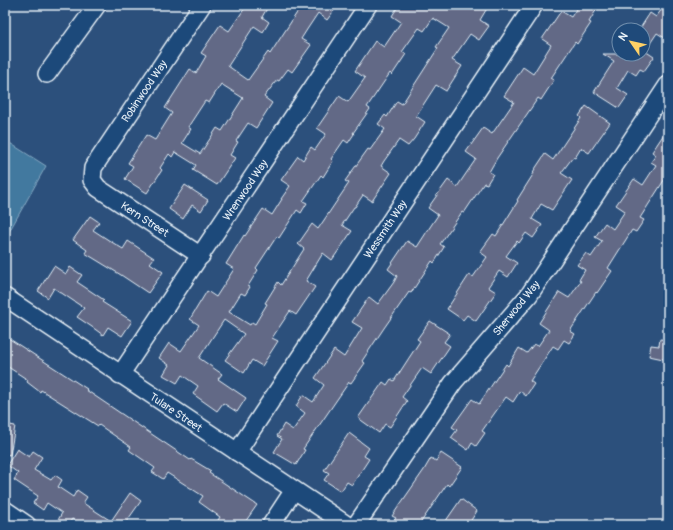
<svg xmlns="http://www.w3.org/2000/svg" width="673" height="530" font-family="Pangolin,sans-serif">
  <rect width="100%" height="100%" fill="#2c507c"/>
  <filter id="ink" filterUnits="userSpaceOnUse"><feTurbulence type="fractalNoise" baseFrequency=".025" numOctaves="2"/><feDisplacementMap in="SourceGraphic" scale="8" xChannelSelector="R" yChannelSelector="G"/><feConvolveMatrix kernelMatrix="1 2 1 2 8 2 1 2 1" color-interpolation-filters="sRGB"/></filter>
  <g filter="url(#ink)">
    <polygon fill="#43799f" stroke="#85a9c3" points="5,140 46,166 5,239"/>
    <g fill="#626986" stroke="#e8f1f8" fill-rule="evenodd">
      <path d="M 247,5 L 269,5 L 262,17 L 269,22 L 263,32 L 254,26 L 228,66 L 248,80 L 268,52 L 270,54 L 302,5 L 338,5 L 327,20 L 318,13 L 308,28 L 301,39 L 311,45 L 292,72 L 288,69 L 279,81 L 277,80 L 264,97 L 272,103 L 256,128 L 248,123 L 236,141 L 238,142 L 230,155 L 235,158 L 217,185 L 193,170 L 196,165 L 175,152 L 172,157 L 169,154 L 160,168 L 162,170 L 147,193 L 125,179 L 133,166 L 128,163 L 146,135 L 155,140 L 172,113 L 165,108 L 190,69 L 196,73 L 206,56 L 201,53 L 220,25 L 229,31 ZM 221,84 L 243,98 L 222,131 L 217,128 L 200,154 L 182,143 L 191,129 L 188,127 L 205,101 L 209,103 Z"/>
      <path d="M 399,5 L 489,5 L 480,20 L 489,26 L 479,40 L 470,34 L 452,60 L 462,66 L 446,91 L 436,85 L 416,116 L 425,122 L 414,139 L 408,146 L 399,140 L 384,161 L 381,166 L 391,173 L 372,201 L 363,195 L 355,207 L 354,207 L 342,225 L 352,231 L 332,260 L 323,253 L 306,281 L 315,287 L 296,315 L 290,311 L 272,338 L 278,341 L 262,366 L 252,360 L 244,373 L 225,360 L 244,334 L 224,320 L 199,358 L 222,374 L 218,379 L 246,398 L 237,412 L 223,403 L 217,411 L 193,394 L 198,386 L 182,375 L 177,383 L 163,375 L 169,365 L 159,358 L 169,343 L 181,351 L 199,325 L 190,319 L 207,291 L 216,297 L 234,269 L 226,264 L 244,235 L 245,236 L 263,209 L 272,215 L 282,199 L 281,199 L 290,186 L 281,180 L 298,156 L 303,160 L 311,147 L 315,150 L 326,134 L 317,128 L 339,96 L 348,102 L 365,78 L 355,71 L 375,41 L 384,47 L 401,22 L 392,16 ZM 433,18 L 449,28 L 436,47 L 438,48 L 402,104 L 397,101 L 387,117 L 385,115 L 378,124 L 385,129 L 370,150 L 368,149 L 345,181 L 349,183 L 318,229 L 312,224 L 298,244 L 304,249 L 281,285 L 278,282 L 265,303 L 267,304 L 255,324 L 252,322 L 250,325 L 229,312 L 241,293 L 245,295 L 250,287 L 248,286 L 258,270 L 256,268 L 277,236 L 279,238 L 297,210 L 301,213 L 307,203 L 303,201 L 321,175 L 323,177 L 333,161 L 331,159 L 344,140 L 348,143 L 354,134 L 353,133 L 370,109 L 367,107 L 390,73 L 392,75 L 406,54 L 402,52 L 419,28 L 424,31 Z"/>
      <polygon points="579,5 599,5 589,22 591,23 577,44 575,42 551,78 554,80 541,100 538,98 497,158 489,172 493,174 487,184 484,183 464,213 462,212 440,244 444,247 434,263 432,261 411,293 409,292 384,328 362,361 365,363 351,383 349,382 303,449 305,450 296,465 274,452 282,439 277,436 284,424 293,430 305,413 296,406 303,395 313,402 324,385 315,378 334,350 344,357 362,328 352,322 369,297 378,304 394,282 397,276 388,269 407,241 417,247 430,227 438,215 428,208 435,198 448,180 457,187 463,178 476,159 466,152 483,128 492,134 514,102 504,96 523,67 533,74 543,58 551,45 542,39 561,11 571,17"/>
      <polygon points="665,5 668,5 668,40 657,33 645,51 654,57 644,71 640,69 636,75 628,70 617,88 628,95 619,108 594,92 614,61 603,54 643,54 643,30 639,30 650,13 656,17"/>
      <polygon points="586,106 610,123 589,153 581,148 575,158 573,157 561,173 572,180 552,210 541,204 532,219 542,225 533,238 526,233 519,243 517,241 506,256 517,263 508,277 499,271 488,287 496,292 476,321 467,315 463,320 447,309 469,275 473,277 487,257 480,252 493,234 496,236 518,201 517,200 534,173 533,172 545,154 553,160 581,118 579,116"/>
      <polygon points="668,128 668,174 640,218 644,220 636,232 632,230 608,268 612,271 597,293 596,292 570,331 575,334 569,343 564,340 558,349 553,346 530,381 534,384 526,396 520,391 513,402 506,397 482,431 485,433 476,446 472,443 468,450 451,438 457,430 452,427 472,399 479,404 506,364 508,366 519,348 527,353 534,344 538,346 549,330 539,323 559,292 569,298 581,281 579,280 585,270 577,265 586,253 591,257 602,241 595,237 605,223 613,229 625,211 616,205 634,179 643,185 656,165 651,162 656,155 652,152"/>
      <polygon points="185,185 208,200 201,211 192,205 183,219 169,209"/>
      <polygon points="90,216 99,222 93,230 110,241 123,249 128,241 154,258 150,263 163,272 148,293 121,275 85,253 87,250 73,240"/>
      <polygon points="54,266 66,274 70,267 82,275 77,282 104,300 102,302 132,321 122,336 108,327 103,335 92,327 77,317 84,308 54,288 48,298 38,291"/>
      <polygon points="430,321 450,334 444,342 450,346 431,374 422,368 402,397 407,401 390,427 385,424 379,433 358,418 383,382 387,385 391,379 394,381 420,341 417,339"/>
      <polygon points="5,336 87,389 86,390 190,460 191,459 211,471 209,473 257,505 243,525 215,525 220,517 199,502 203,496 167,473 163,479 152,472 155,468 129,450 131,447 99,425 98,426 41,390 40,392 27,382 28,380 5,365"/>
      <polygon points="660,339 668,340 668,360 649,356 651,345 659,346"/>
      <polygon points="5,424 15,426 10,455 5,454"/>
      <polygon points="349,433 369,448 364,456 369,459 352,485 347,482 341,491 324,480 329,473 324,470"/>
      <polygon points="17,449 29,457 33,451 42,457 34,470 51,480 55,475 62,480 58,487 73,497 77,490 87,497 83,503 111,521 130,493 141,501 124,525 81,525 72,519 68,525 65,525 58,520 62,513 47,503 43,510 33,503 38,496 14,480 18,473 7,465"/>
      <polygon points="441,453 462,467 449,486 447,484 419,525 391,525 396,518 392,516 424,470 431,458 436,461"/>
      <polygon points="461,499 477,511 468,525 443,525"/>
    </g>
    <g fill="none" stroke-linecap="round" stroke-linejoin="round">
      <defs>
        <g id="minor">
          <polyline points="47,74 97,5"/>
          <polyline points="201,256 98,188 92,180 93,168 202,5"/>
          <polyline points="5,297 347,525"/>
          <polyline points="120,375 368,5"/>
          <polyline points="237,452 534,5"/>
          <polyline points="5,510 27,525"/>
          <polyline points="271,525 294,490"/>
          <polyline points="356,525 453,383 529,295 668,85"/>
        </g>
      </defs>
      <use href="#minor" stroke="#e8f1f8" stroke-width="20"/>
      <use href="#minor" stroke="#1f4a7a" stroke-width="17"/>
    </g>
  </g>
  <g text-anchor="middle" stroke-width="4" stroke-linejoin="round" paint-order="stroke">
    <g font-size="11" fill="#e8f1f8" stroke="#1f4a7a">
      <text transform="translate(144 91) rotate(-56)" y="4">Robinwood Way</text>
      <text transform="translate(245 190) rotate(-56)" y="4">Wrenwood Way</text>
      <text transform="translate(145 219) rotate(33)" y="4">Kern Street</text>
      <text transform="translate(385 229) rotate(-56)" y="4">Wessmith Way</text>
      <text transform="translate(516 308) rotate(-51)" y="4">Sherwood Way</text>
      <text transform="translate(176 412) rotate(34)" y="4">Tulare Street</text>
    </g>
  </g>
  <rect width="673" height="530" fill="none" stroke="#1f4a7a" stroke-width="20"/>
  <rect x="10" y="10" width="653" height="510" fill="none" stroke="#e8f1f8" stroke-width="1.5" filter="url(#ink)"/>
  <g transform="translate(631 42) rotate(304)"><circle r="19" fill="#1f4a7a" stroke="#6f8dac"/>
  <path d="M0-3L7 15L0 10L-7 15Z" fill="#ffd166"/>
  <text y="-6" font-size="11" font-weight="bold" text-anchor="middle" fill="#e8f1f8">N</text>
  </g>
</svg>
